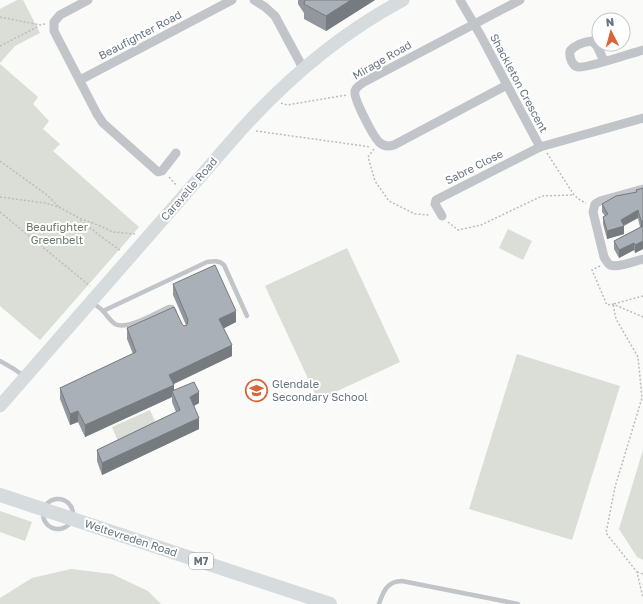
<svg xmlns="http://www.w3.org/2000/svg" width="643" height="604" font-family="'Golos Text',sans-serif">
  <rect width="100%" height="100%" fill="#fafaf8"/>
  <g fill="#daded7">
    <polygon points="17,0 23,0 40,33 15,46 0,63 0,9"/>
    <polygon points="0,64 38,97 33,104 49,121 43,129 60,144 53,151 139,227 40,340 0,306"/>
    <polygon points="508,229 532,241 523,260 499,248"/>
    <polygon points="347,248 400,362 318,400 265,286"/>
    <polygon points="517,354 620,386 572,540 469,509"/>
    <polygon points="150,410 158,428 120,446 112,427"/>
    <polygon points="643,450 643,560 637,557 619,529"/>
    <polygon points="0,511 32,522 25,541 0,532"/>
    <polygon points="71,569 112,574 148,591 161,604 0,604 0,598 32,578"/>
  </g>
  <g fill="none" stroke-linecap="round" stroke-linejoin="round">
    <g stroke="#babdc0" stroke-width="1.5" stroke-dasharray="2 2" stroke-linecap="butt">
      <polyline points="0,17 40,25 45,24"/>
      <polyline points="0,46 39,26"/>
      <polyline points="281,103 287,105 347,95"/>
      <polyline points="256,131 371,147"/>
      <polyline points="374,149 368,157 375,181 389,201 415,214 430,215"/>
      <polyline points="547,153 574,195 580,200 586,203"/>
      <polyline points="0,161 47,195 58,206"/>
      <polyline points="169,177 177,186"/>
      <polyline points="0,197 45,203 59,207 79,218 98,225 113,232 135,234"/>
      <polyline points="0,212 90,286"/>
      <polyline points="80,220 99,235 121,251"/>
      <polyline points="448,222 458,230 481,225 542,196 574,195"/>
      <polyline points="600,266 592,270 607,305 613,304 643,317"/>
      <polyline points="643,296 613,304 616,319 638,357 642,398 615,487 606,533 637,572 643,598"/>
      <polyline points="637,572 643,574"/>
    </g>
    <g stroke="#c1c5c9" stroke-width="4.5">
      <path d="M 92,302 C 95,305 99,307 102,310 C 107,315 109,320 115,324 C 127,331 157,312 169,307 L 172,307 L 175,312"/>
      <path d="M 103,311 L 207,262 C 213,261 219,260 224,265 L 247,316"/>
      <polyline points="0,361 14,369 24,376"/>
      <circle cx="58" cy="514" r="15"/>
      <path d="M 379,604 C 383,592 387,581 402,581 L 518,604"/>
    </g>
    <g stroke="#c1c5c9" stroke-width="9">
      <polyline points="88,0 60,15 54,22 54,31 97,114 103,123 158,172 162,171 176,153"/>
      <polyline points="254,0 265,7 275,16 303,68"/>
      <polyline points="460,0 481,36 540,147"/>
      <path d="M 604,61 L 597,46 L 592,41 C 583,42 575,45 570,51 C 569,57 572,66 578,67 C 586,69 632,53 643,50"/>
      <polyline points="80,80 232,0"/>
      <path d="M 507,85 L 394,145 C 388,147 383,146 379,142 C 373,136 353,98 355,91 C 356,87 360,85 364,82 L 520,0"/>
      <path d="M 643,189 L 600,201 L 595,204 L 593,212 L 604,257 C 606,260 607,263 610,265 C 617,268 636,261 643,259"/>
      <polyline points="442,216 435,204 436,200 540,147 643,118"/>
    </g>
    <path stroke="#d6dbde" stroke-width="13" d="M 0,406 L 241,130 C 288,78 341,33 403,0"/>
    <polyline stroke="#d6dbde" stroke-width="14" points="0,495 330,604"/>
  </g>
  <g fill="#91979d">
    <polygon points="298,0 375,0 326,31 304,19 304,13 298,4"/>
    <polygon points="643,188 643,249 635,253 634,250 619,258 614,249 614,241 640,227 638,218 624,226 624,234 607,239 603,224 603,217 605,216 602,212 602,204 636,192 636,190"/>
    <polygon points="173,284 236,322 223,328 232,356 174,384 174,390 199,403 194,406 199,429 102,475 97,461 97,450 176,412 172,402 172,397 85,437 78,422 70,425 60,399 60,388 133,354 127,339 127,328 182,324 184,326 186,325 173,295"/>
  </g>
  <g fill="#767b80">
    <polygon points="351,0 375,0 326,31 326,16"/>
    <polygon points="638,210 638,218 622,226 624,226 624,234 607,239 607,231 621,220"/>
    <polygon points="641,221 643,221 643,228 641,229"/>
    <polygon points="643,241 643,249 635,253 635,245"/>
    <polygon points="634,243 634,250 619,258 619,250"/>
    <polygon points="236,311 236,322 219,331 219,319"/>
    <polygon points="232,345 232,356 169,386 169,375"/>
    <polygon points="174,385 174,396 172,391 172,397 85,437 85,425"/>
    <polygon points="199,392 199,403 190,408 190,397"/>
    <polygon points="78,411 78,422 70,425 70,414"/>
    <polygon points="199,418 199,429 102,475 102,463"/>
  </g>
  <g fill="#a9b0b7" stroke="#767b80">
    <polygon points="305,0 351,0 326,16 304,4"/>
    <polygon points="643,188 643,221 641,221 638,210 621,220 624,226 607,231 603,217 608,214 602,204 616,196 637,192 636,190"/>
    <polygon points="643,226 643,241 635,245 634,243 619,250 614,241"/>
    <polygon points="215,265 236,311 219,319 232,345 169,375 174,385 85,425 78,411 70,414 60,388 136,352 127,328 174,307 182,324 184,326 187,325 188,320 173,284"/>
    <polygon points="194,382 199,392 190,397 199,418 102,463 97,450 180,410 172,391"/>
  </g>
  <defs>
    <symbol id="school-ring" viewBox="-11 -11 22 22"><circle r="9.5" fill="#fff" stroke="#d7663a" stroke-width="1.5"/><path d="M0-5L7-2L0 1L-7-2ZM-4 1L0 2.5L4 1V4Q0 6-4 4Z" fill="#d7663a"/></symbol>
  </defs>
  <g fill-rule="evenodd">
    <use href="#school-ring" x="244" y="378" width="25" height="25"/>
  </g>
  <g text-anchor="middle" stroke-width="4" stroke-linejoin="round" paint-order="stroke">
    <rect fill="#fff" stroke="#949ea7" stroke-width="1" x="189" y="553" width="24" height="16" rx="3"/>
    <g font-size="10" font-weight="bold" fill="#667481">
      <text x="201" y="565">M7</text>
    </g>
    <g font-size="11" fill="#667481" stroke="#fff">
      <text transform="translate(140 35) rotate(-28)" y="4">Beaufighter Road</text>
      <text transform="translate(382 60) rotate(-30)" y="4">Mirage Road</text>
      <text transform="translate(519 83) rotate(62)" y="4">Shackleton Crescent</text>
      <text transform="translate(474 167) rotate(-27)" y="4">Sabre Close</text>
      <text transform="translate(189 189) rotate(-49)" y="4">Caravelle Road</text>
      <text transform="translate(131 538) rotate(18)" y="4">Weltevreden Road</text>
    </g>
    <g font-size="11" fill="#687965" stroke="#fff">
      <text x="57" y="231">Beaufighter<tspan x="57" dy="13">Greenbelt</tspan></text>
    </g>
    <g font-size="11" fill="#667481" stroke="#fff" text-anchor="start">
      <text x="272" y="388">Glendale<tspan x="272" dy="13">Secondary School</tspan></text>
    </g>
  </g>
  <g transform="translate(611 32) rotate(354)"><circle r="19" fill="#ffffff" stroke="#c2c7cd"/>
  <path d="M0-3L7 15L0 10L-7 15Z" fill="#d7663a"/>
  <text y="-6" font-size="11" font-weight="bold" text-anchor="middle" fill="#667481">N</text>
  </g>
</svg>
